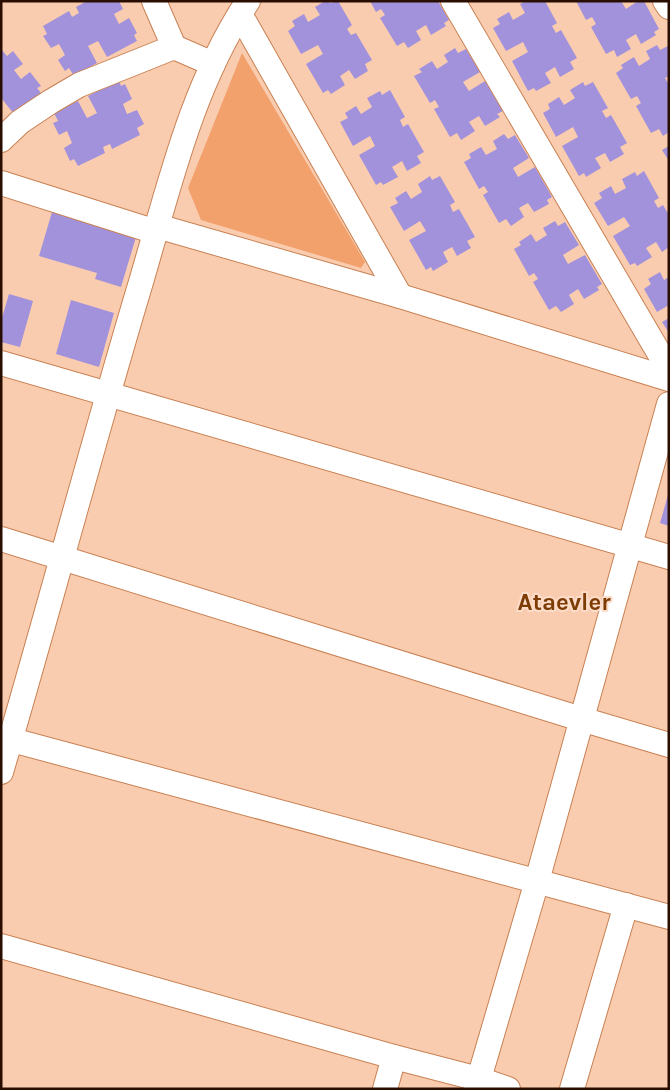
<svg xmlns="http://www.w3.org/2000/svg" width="670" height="1090" font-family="Karla,sans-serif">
  <rect width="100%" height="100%" fill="#faccaf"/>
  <polygon fill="#f2a16d" points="242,53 365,262 361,268 201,220 188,188"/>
  <g fill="#a292dc">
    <polygon points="87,1 119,1 123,9 114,14 119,24 129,18 137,33 134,35 137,41 107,57 98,41 88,46 97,63 74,76 69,68 65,71 58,60 65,55 59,44 51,48 43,36 47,34 43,26 69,11 72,17 79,13 76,7"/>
    <polygon points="325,1 328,1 330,3 338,1 352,25 347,29 351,35 356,33 372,60 365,64 368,71 355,79 349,70 340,76 345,85 331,94 328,90 323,93 306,64 323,54 318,45 301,54 288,31 295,26 292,21 304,14 308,22 320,15 315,7"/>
    <polygon points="370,1 438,1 449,20 444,23 446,26 431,35 426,25 416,31 421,40 408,48 404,42 397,46 380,18 385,15 381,9 376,12"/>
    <polygon points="526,1 545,1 557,23 552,26 556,33 561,30 577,58 570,62 574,69 560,77 555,67 545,73 551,83 536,91 534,88 528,91 512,61 528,52 523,42 506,51 493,28 500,24 497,19 509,12 513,20 525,13 520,4"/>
    <polygon points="576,1 621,1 626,9 638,1 644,1 659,29 654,32 656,35 641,44 636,34 626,40 631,49 617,57 614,50 606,54 591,27 596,24 592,17 586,20"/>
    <polygon points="657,45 660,50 668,46 669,47 669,76 665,78 669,85 669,132 663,136 659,129 651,133 636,106 641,103 637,96 631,99 616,73 623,68 621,65 634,57 639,66 650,59 646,51"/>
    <polygon points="455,48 458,53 466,49 480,72 463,82 469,91 485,81 503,111 497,114 500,117 485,126 479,116 469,122 475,131 461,140 457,133 450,137 434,109 439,107 435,100 430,103 414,76 422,72 419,69 432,61 437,69 448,62 444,55"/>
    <polygon points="1,49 7,56 13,51 23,64 14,70 21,79 30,72 41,86 37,88 41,93 14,114 2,99 1,100"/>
    <polygon points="119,80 121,86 125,84 132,99 123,104 127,114 137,110 144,124 137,128 140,135 112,149 110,144 103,147 105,153 78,166 74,159 70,161 64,148 72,143 67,131 59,135 53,123 58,121 54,113 78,101 87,118 97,113 88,96"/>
    <polygon points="583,82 585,86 593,82 608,108 602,111 606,118 611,115 627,143 620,147 624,154 610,162 605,153 595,158 601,168 586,177 584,173 579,176 562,146 578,137 573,127 556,137 543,113 550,109 548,104 559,97 564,105 575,98 570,90"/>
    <polygon points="390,90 405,117 400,120 403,127 408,124 424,152 417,156 421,163 407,171 402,161 392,167 398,177 383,185 381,182 376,185 359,155 375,146 370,136 353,146 340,122 348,118 345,113 356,106 361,114 372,107 367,98 380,91 382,95"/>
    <polygon points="504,134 508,139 515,135 529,158 513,168 518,177 535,167 552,197 547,200 549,204 534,212 528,203 519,208 524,217 511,226 506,219 499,223 483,195 488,192 484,186 479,189 464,162 471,158 469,154 481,147 486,155 497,149 493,141"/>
    <polygon points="669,146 669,161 662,150"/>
    <polygon points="644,171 659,198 654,201 658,208 663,205 669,215 669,247 662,252 656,242 646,248 652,257 637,266 635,263 630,265 613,236 630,226 624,217 608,226 594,203 602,198 599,193 611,186 615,194 626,188 622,179 635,172 637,176"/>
    <polygon points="430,176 432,180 440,176 455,202 450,205 453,212 459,209 475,237 467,241 471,248 457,256 452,247 443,252 448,262 433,271 431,267 426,270 409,240 426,231 420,221 404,231 390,207 398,203 395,198 406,191 411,199 422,192 418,184"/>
    <polygon points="52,212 136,237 121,287 95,279 97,273 39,256"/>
    <polygon points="555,221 558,226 565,222 579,245 563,255 568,264 585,255 602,284 597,287 599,290 584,299 578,289 569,295 574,304 561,312 556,306 549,310 533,282 538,279 534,273 529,276 514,249 521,245 519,242 531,234 536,242 547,235 543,228"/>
    <polygon points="660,272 664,280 669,277 669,305 657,312 644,289 651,284 648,279"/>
    <polygon points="9,294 33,301 20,347 1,342 1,321"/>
    <polygon points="71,300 114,313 99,367 56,354"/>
    <polygon points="669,318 669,333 662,322"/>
    <polygon points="668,495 669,495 669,526 660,523"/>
  </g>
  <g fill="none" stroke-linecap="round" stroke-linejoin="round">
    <defs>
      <g id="street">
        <polyline points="154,1 174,47"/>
        <polyline points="453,1 669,370"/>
        <polyline points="665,1 669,7"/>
        <polyline points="240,14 400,296"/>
        <polyline points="1,140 20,122 50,102 79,85 174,47 213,64"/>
        <polyline points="1,183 156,232"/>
        <polyline points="157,226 400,296 669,379"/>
        <polyline points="1,363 669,557"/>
        <polyline points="1,539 581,719 669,745"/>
        <polyline points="1,737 669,917"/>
        <path d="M 1,772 C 49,609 92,445 141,282 C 169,187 192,85 248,1"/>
        <polyline points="1,946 394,1057 479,1079 508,1089"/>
        <polyline points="385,1089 394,1057"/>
        <polyline points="476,1089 537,881 669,404"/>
        <polyline points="572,1089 626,905"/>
      </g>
    </defs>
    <use href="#street" stroke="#c88153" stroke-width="26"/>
    <use href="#street" stroke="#fff" stroke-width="24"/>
  </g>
  <g text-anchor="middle" stroke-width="4" stroke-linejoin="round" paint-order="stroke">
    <g font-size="24" font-weight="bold" fill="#7d3c03" stroke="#fcdcca">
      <text x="564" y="610">Ataevler</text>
    </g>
  </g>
  <rect width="670" height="1090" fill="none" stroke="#290e00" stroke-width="5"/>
</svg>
